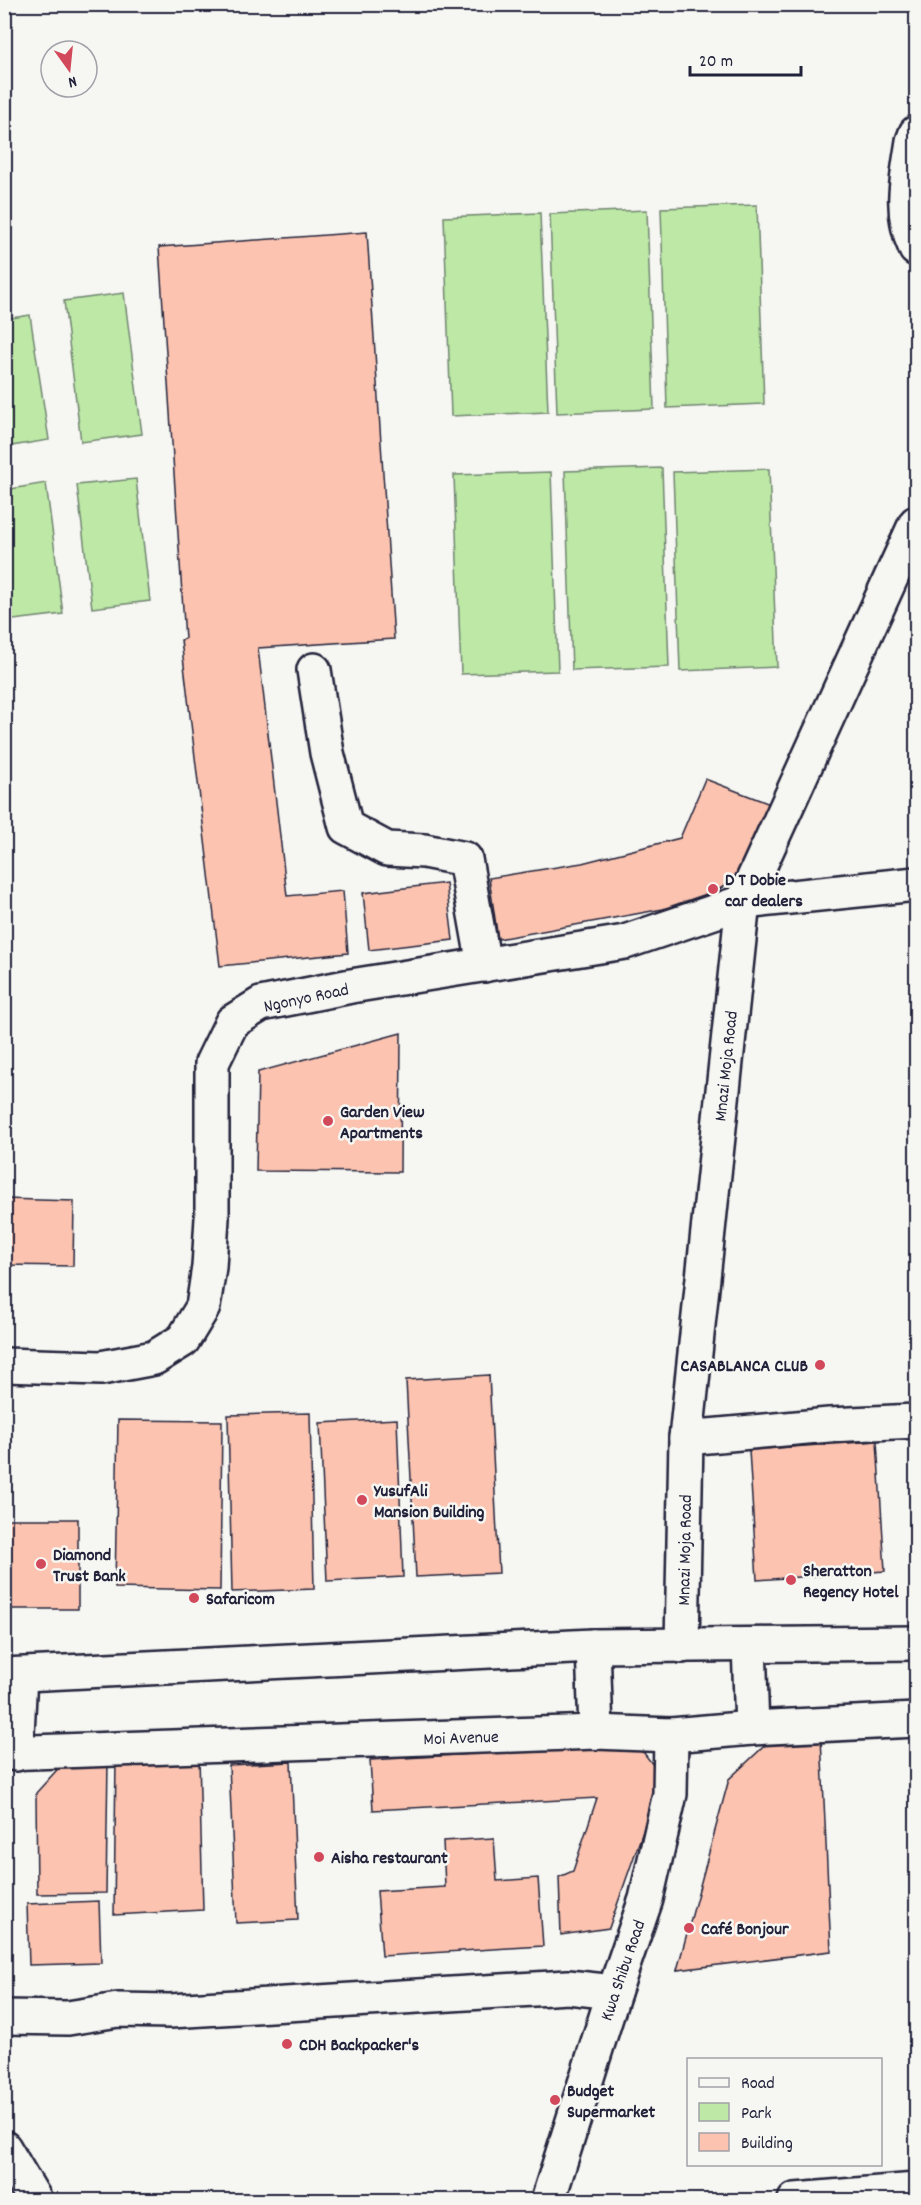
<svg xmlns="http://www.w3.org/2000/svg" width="921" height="2205" font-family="Dekko,sans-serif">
  <rect width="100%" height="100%" fill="#f6f6f2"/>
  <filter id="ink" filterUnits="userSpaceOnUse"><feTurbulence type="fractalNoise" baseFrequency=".0167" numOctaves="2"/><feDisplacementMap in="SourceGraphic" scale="12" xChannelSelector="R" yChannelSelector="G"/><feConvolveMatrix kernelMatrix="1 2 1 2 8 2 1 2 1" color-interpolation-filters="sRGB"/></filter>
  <g filter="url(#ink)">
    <g fill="#bde8a6" stroke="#708570" stroke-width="1.5">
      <polygon points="757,205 764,404 667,408 661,208"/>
      <polygon points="647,210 654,409 557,413 550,214"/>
      <polygon points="540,213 548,412 451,416 444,217"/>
      <polygon points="124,293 142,434 81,442 64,301"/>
      <polygon points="30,315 49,440 5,447 5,319"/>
      <polygon points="662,468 669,667 572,670 565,471"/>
      <polygon points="769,469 777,667 680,671 673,472"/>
      <polygon points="551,472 558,671 461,674 454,475"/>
      <polygon points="136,479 150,601 92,608 77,485"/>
      <polygon points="46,483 63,614 5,621 5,490"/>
    </g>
    <g fill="#fcc4b0" stroke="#22223b" stroke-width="1.5">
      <polygon points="367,232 394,639 258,648 287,896 343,891 348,953 220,966 181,640 185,639 159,247"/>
      <polygon points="705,779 770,804 744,872 718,890 663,909 498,939 489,878 582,863 680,838"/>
      <polygon points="446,883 453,940 369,950 363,893"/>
      <polygon points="401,1033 400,1172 256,1171 258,1072"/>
      <polygon points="4,1199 74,1201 73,1266 4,1265"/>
      <polygon points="489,1375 499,1573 416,1577 406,1380"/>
      <polygon points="310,1413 314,1589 232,1592 228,1415"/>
      <polygon points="397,1419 403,1577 327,1581 320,1423"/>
      <polygon points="118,1420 222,1421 220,1590 115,1588"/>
      <polygon points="877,1441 885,1571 757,1580 749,1450"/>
      <rect x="4" y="1519" width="74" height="90"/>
      <polygon points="776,1735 821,1737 831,1951 677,1970 729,1779"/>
      <polygon points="627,1745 644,1753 662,1777 609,1928 561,1935 559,1877 573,1871 597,1798 373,1810 370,1760"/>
      <polygon points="199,1757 203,1910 114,1915 116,1760"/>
      <polygon points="108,1760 106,1893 37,1894 36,1793 65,1761"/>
      <polygon points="291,1762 298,1920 236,1923 229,1765"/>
      <polygon points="494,1838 497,1881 538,1878 543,1946 382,1956 377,1891 445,1887 443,1841"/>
      <polygon points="99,1901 101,1963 29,1965 27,1904"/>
    </g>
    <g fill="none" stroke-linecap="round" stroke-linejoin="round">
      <defs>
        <g id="minor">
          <path d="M 916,133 L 913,141 C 907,180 899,212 916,249"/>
          <polyline points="314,670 327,753 346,827 387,849 424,851 465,859 484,965"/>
          <polyline points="4,1365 101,1368 154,1358 183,1340 203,1307 209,1267 212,1218 212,1063 232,1022 261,1004 351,986 625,942 743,902 916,884"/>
          <polyline points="686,1438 829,1425 916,1421"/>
          <polyline points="4,2017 68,2018 118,2010 170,2011 568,1987 614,1992"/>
          <polyline points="4,2148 35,2200"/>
          <polyline points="548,2200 614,1992 646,1899 670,1794 671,1735"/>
          <polyline points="795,2200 916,2190"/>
        </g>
        <g id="major">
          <polyline points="749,1645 752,1728"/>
          <polyline points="593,1646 596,1732"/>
          <polyline points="682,1646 686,1438 743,902 916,523"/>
          <polyline points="4,1675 593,1646 916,1643"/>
          <polyline points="4,1753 596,1732 671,1735 752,1728 916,1720"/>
          <polyline points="16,1754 20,1675"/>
        </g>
      </defs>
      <use href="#minor" stroke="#22223b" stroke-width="38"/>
      <use href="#major" stroke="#22223b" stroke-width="38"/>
      <use href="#minor" stroke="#f6f6f2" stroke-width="33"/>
      <use href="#major" stroke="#f6f6f2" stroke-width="33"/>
    </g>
  </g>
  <g fill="#d1495b" stroke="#f6f6f2" stroke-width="2">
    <circle cx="713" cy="889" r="6"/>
    <circle cx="328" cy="1121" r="6"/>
    <circle cx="820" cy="1365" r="6"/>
    <circle cx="362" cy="1500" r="6"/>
    <circle cx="41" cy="1564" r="6"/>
    <circle cx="791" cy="1580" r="6"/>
    <circle cx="194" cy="1598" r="6"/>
    <circle cx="319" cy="1857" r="6"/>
    <circle cx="689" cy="1928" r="6"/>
    <circle cx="287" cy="2044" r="6"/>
    <circle cx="555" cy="2100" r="6"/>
  </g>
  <g text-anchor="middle" stroke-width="5" stroke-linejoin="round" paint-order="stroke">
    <g font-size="18" font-weight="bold" fill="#22223b" stroke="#f6f6f2" text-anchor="start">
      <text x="725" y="885">D T Dobie<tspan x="725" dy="21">car dealers</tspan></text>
      <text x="340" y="1117">Garden View<tspan x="340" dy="21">Apartments</tspan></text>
      <text x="808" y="1371" text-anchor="end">CASABLANCA CLUB</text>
      <text x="374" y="1496">YusufAli<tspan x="374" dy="21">Mansion Building</tspan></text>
      <text x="53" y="1560">Diamond<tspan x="53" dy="21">Trust Bank</tspan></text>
      <text x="803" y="1576">Sheratton<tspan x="803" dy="21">Regency Hotel</tspan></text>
      <text x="206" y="1604">Safaricom</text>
      <text x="331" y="1863">Aisha restaurant</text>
      <text x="701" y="1934">Café Bonjour</text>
      <text x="299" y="2050">CDH Backpacker's</text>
      <text x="567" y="2096">Budget<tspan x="567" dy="21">Supermarket</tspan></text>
    </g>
    <g font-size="18" fill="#22223b" stroke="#f6f6f2">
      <text transform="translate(306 997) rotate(-12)" y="6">Ngonyo Road</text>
      <text transform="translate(725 1066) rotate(-84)" y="6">Mnazi Moja Road</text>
      <text transform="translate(684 1550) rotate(-89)" y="6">Mnazi Moja Road</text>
      <text transform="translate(461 1737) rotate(-2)" y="6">Moi Avenue</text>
      <text transform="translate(622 1970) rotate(-71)" y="6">Kwa Shibu Road</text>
    </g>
  </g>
  <rect width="921" height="2205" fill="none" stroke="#f6f6f2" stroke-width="24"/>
  <rect x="12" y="12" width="897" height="2181" fill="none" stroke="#22223b" stroke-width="2" filter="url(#ink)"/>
  <rect x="687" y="2058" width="195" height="108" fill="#f6f6f2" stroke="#a1a1a9" stroke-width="1.5"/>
  <rect x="699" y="2078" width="30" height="9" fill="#f6f6f2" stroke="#a1a1a9" stroke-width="1.5"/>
  <text x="741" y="2088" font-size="18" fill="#22223b">Road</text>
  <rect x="699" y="2103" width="30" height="18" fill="#bde8a6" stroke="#a1a1a9" stroke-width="1.5"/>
  <text x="741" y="2118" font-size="18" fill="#22223b">Park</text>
  <rect x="699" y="2133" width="30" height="18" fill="#fcc4b0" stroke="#a1a1a9" stroke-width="1.5"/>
  <text x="741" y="2148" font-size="18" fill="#22223b">Building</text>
  <g transform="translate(69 69) rotate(165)"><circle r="28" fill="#f6f6f2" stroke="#a1a1a9" stroke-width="1.5"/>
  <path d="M0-4.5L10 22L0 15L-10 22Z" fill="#d1495b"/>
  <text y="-9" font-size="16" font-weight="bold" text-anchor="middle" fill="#22223b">N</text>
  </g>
  <path d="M690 66v9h111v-9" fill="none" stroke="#22223b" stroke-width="3"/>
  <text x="699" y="66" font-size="18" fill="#22223b" stroke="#f6f6f2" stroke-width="4.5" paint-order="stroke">20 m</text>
</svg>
